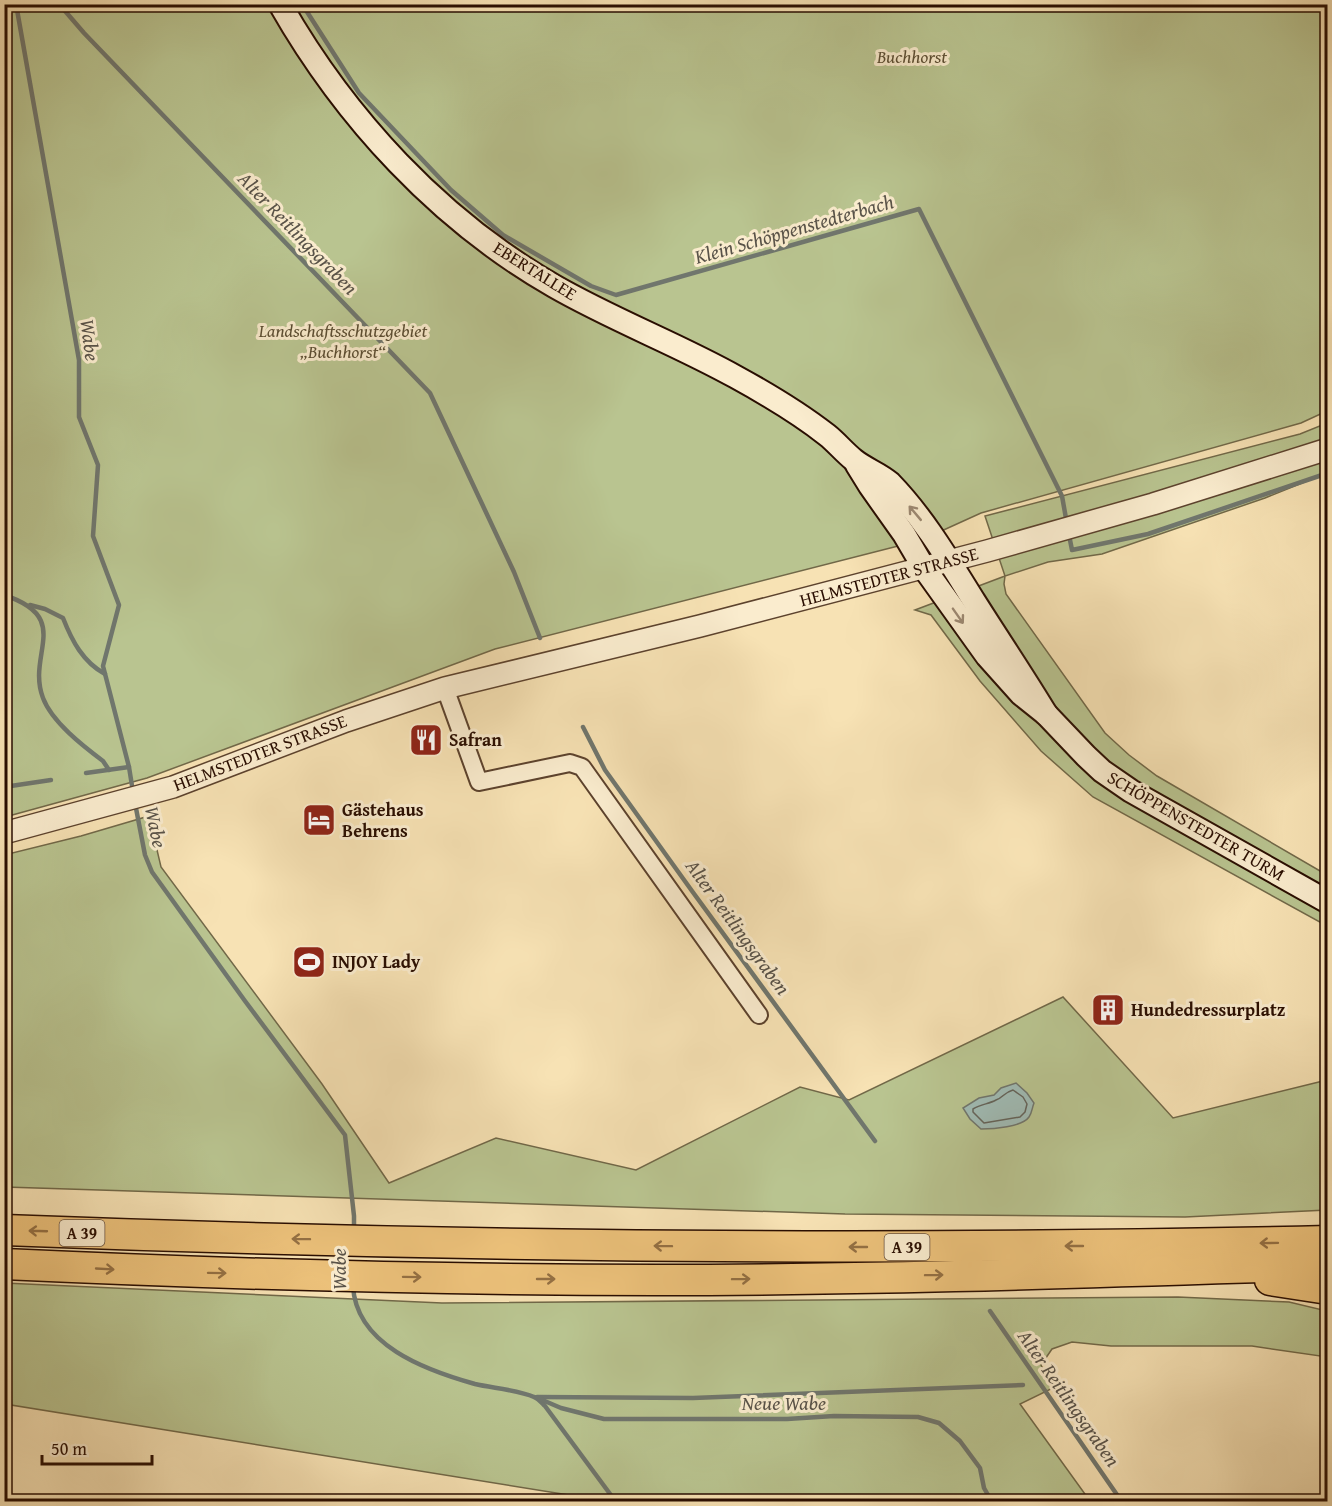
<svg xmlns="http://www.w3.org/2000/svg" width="1332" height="1506" font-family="'Gentium Book Plus',serif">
  <rect width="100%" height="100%" fill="#f7e2b4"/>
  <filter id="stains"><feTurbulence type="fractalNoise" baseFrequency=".00333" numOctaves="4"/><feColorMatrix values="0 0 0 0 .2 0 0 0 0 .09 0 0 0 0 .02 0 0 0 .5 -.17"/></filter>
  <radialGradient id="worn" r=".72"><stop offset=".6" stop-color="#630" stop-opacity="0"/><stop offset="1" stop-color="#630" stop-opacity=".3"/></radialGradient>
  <g fill="#b9c490" stroke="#716848" stroke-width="1.5">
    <polygon points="4,5 1327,5 1327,411 1301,423 981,513 937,533 902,545 495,649 147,778 5,817"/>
    <polygon points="1327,423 1327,473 1265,498 1102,554 1048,562 1005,576 1004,584 1006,594 1105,733 1129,755 1157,776 1327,875 1327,926 1093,797 1041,751 980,681 931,615 915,610 1005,576 985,516 1300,434"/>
    <polygon points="149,816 161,867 322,1084 389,1183 496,1138 636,1170 800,1087 849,1100 1063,997 1173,1118 1327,1080 1327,1210 1185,1217 845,1214 5,1187 4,855 81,836"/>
    <polygon points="4,1283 442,1303 1178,1297 1289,1302 1327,1311 1327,1357 1252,1346 1111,1346 1072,1342 1052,1349 1041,1365 1053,1388 1020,1404 1090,1501 606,1501 5,1404"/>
  </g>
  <path fill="#a0bcb6" stroke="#70766d" stroke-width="1.5" d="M 1016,1083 L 1027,1093 L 1034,1103 C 1032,1108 1032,1113 1029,1117 C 1022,1127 993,1129 981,1129 L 970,1119 L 963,1108 L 979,1098 L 994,1095 L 1001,1088 Z"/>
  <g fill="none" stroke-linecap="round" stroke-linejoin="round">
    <path stroke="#64645b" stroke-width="1.5" d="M 1013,1090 L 1023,1097 L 1027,1104 L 1025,1112 L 1020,1117 L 984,1123 L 973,1112 L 973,1109 C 981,1104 989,1104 996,1100 C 1004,1097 1003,1093 1013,1090 Z"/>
    <g stroke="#70766d" stroke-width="4.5">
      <polyline points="16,4 79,360 79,417 98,465 93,536 119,605 103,666 129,767 133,792"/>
      <polyline points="59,4 84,33 430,393 514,572 540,638"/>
      <polyline points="302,4 359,93 451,190 503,235 591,286 616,295 919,209 1062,496 1067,524"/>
      <polyline points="1069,535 1072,550 1148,534 1328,473"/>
      <path d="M 4,595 C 74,618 26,654 43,698 C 52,722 83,746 103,761 L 109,770"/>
      <path d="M 30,605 L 45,609 L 63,618 C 72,641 83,662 105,674"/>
      <polyline points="583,727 605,770 692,891 875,1141"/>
      <polyline points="86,773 129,767"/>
      <polyline points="4,787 51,780"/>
      <polyline points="135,803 145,855 152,872 245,1001 345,1135 354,1216 354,1229"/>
      <path d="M 353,1286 C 356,1345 425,1370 475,1384 C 492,1388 519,1390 534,1397 C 538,1398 542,1403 545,1406 L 616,1502"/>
      <polyline points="990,1311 1122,1502"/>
      <polyline points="537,1397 693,1398 1023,1385"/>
      <polyline points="540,1399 561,1408 604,1419 787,1419 834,1416 918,1417 939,1423 960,1441 980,1468 984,1488 992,1502"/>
    </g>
    <defs>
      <polyline id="minor" points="445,688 479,782 570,763 582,767 759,1015"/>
      <polyline id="tertiary" points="4,833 173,787 346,721 445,688 700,626 987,551 1153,504 1328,449"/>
      <g id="secondary">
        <path d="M 280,4 C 345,118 439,220 554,286 C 613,320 677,344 736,377 C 767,394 799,413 827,435 C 836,442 844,452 854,460 C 865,469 880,474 890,483 C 924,518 949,561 974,601 C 998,639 1023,676 1046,714"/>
        <polyline points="857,465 870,486 904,534 924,568 987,656 1021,694 1046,714 1086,756 1102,771 1131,791 1328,902"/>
      </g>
      <g id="motorway">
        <path d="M 4,1230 C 445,1247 886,1251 1328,1241"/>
        <path d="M 4,1264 C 221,1274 439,1280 656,1280 C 880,1280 1104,1272 1328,1265"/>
        <polyline points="1270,1280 1328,1289"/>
      </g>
    </defs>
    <use href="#minor" stroke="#5c422d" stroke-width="20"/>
    <use href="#tertiary" stroke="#5c422d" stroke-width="24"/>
    <use href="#secondary" stroke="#290d00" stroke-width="26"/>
    <use href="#motorway" stroke="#290d00" stroke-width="33"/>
    <use href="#minor" stroke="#faecce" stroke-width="16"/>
    <use href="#tertiary" stroke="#faecce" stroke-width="21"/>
    <use href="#secondary" stroke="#faecce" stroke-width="22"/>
    <use href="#motorway" stroke="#ecc17a" stroke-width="30"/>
  </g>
  <defs><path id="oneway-shaft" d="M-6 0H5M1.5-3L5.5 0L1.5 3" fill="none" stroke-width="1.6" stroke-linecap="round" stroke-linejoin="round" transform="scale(1.5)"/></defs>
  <g stroke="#9c8871">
    <use href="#oneway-shaft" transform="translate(915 513) rotate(-130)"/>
    <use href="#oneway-shaft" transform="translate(958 616) rotate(55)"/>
  </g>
  <g stroke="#947043">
    <use href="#oneway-shaft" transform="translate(38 1231) rotate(-178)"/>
    <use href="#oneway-shaft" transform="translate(301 1239) rotate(-179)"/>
    <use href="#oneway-shaft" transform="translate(1269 1243) rotate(179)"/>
    <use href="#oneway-shaft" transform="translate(663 1246) rotate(-179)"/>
    <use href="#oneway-shaft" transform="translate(1074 1246) rotate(180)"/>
    <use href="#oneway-shaft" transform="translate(858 1247) rotate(180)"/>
    <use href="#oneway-shaft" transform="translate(105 1269) rotate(3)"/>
    <use href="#oneway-shaft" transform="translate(217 1273) rotate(1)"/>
    <use href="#oneway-shaft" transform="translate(934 1275) rotate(-1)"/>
    <use href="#oneway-shaft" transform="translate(412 1277) rotate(1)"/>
    <use href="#oneway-shaft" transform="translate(546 1279)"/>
    <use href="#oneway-shaft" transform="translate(741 1279) rotate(-1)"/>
  </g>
  <defs>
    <symbol id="restaurant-square" viewBox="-11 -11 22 22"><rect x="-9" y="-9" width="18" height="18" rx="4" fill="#8f2418" stroke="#faecce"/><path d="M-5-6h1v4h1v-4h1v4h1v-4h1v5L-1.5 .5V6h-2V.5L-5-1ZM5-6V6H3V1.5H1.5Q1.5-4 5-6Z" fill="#fff"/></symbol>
    <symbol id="hotel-square" viewBox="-11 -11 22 22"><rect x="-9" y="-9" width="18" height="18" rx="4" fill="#8f2418" stroke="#faecce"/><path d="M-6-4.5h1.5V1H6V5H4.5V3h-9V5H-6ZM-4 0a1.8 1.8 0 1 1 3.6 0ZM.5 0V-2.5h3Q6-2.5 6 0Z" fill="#fff"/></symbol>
    <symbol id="stadium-square" viewBox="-11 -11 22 22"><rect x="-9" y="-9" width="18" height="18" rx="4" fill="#8f2418" stroke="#faecce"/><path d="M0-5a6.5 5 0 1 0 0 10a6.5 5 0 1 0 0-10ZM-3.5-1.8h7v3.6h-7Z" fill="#fff"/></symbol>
    <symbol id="building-square" viewBox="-11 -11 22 22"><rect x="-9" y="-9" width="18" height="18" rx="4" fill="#8f2418" stroke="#faecce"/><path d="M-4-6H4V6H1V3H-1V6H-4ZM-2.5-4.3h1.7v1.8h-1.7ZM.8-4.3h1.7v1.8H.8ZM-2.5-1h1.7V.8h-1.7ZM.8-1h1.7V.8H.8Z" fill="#fff"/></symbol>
  </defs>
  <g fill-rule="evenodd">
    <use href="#restaurant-square" x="407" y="721" width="38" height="38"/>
    <use href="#hotel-square" x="300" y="801" width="38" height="38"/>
    <use href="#stadium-square" x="290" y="943" width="38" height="38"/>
    <use href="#building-square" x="1089" y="991" width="38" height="38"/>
  </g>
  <g text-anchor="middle" stroke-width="6" stroke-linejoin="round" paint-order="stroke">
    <g fill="#faecce" stroke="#68503e" stroke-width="1.5">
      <rect x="59.5" y="1220" width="45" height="26" rx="4.5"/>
      <rect x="884.5" y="1234" width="45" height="26" rx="4.5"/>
    </g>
    <g font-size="16" font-weight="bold" fill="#290d00">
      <text x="82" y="1239">A 39</text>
      <text x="907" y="1253">A 39</text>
    </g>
    <g font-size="18" font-style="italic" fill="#5b4d32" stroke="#faecce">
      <text x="912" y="63">Buchhorst</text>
      <text x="343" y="337">Landschaftsschutzgebiet<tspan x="343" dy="21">„Buchhorst“</tspan></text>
    </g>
    <g font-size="18" fill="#290d00" stroke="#faecce">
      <text transform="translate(535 271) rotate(32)" y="6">EBERTALLEE</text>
      <text transform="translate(889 577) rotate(-15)" y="6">HELMSTEDTER STRASSE</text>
      <text transform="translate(260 753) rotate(-21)" y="6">HELMSTEDTER STRASSE</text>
      <text transform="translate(1196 826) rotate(30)" y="6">SCHÖPPENSTEDTER TURM</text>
    </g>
    <g font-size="18" font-weight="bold" fill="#290d00" stroke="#faecce" text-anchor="start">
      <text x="449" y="746">Safran</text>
      <text x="342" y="816">Gästehaus<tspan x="342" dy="21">Behrens</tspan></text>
      <text x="332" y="968">INJOY Lady</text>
      <text x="1131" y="1016">Hundedressurplatz</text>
    </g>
    <g font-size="20" font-style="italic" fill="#595349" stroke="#faecce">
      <text transform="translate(794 229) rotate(-16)" y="7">Klein Schöppenstedterbach</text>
      <text transform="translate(298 233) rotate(46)" y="7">Alter Reitlingsgraben</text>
      <text transform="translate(90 340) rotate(82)" y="7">Wabe</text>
      <text transform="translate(156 827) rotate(78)" y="7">Wabe</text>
      <text transform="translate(738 927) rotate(54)" y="7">Alter Reitlingsgraben</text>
      <text transform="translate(339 1269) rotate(-90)" y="7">Wabe</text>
      <text transform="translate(1069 1398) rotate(55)" y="7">Alter Reitlingsgraben</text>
      <text x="784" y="1410">Neue Wabe</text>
    </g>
  </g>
  <rect width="1332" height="1506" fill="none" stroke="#f7e2b4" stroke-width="24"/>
  <rect x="6" y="6" width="1320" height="1494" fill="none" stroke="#290d00" stroke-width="3"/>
  <rect x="12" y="12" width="1308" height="1482" fill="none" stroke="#290d00" stroke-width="1.5"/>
  <path d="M42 1455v9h110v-9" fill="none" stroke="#290d00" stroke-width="3"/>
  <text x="51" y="1455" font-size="18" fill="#290d00" stroke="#faecce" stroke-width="4.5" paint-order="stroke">50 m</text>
  <rect width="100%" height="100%" filter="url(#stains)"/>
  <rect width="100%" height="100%" fill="url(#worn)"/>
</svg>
